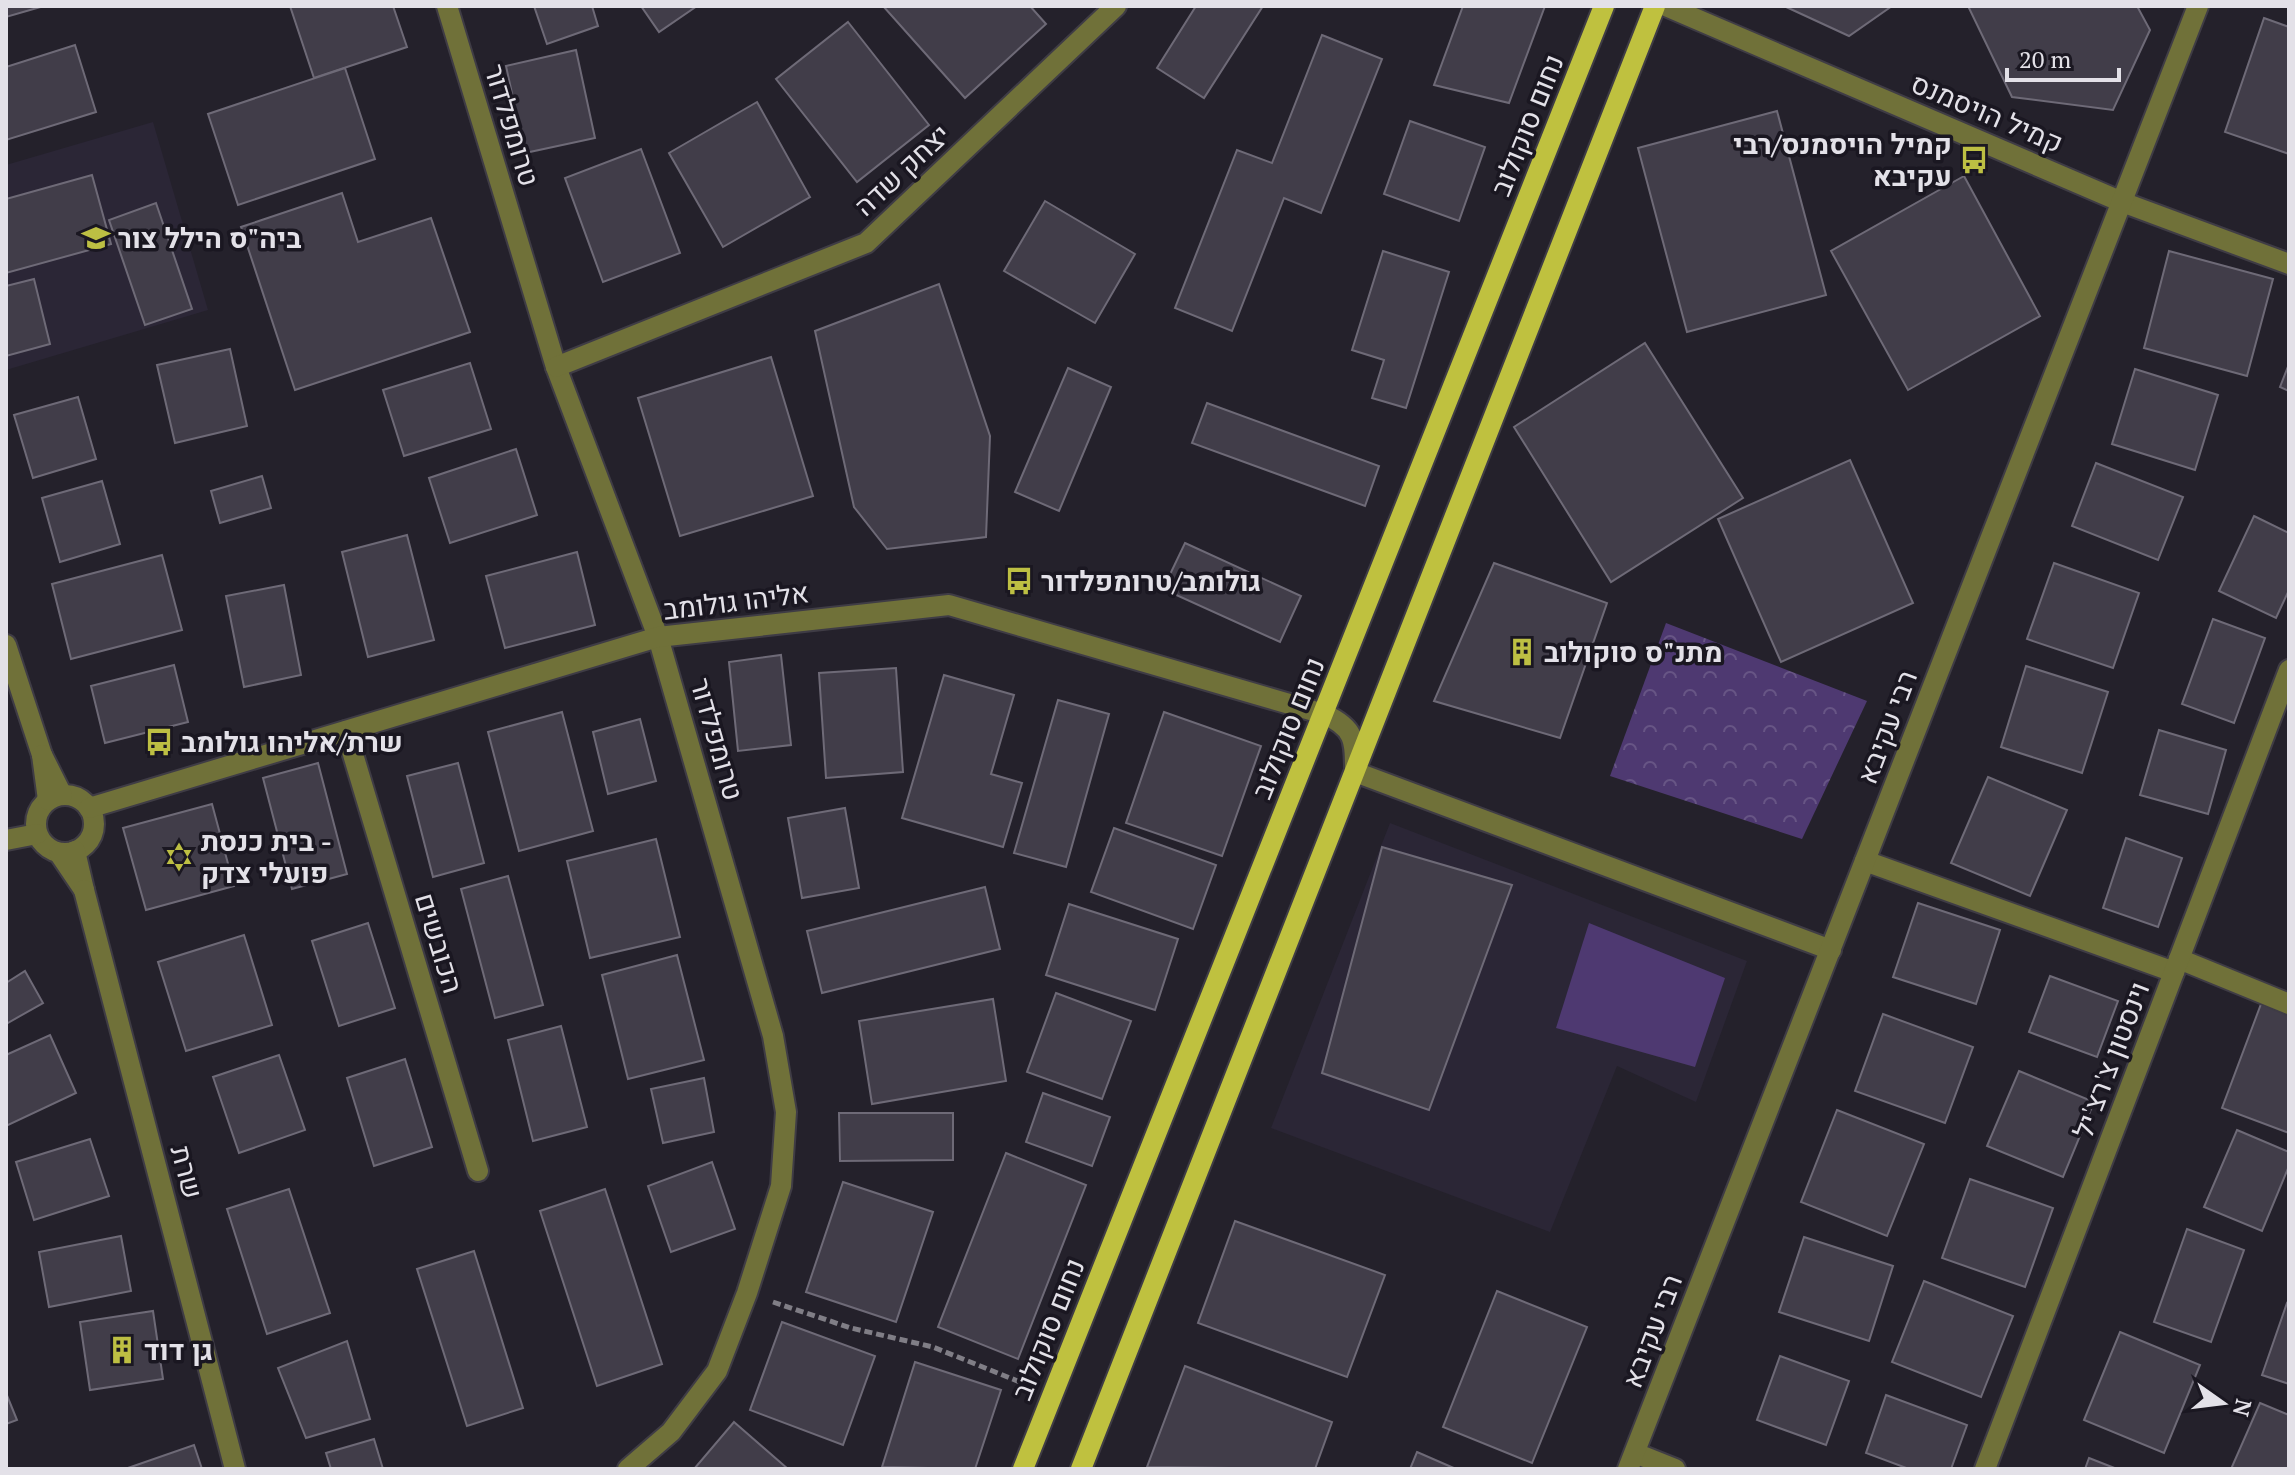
<svg xmlns="http://www.w3.org/2000/svg" width="2295" height="1475" font-family="'PT Serif',Heebo,serif">
  <defs>
    <pattern id="park-crowns" width="20" height="18" patternUnits="userSpaceOnUse" patternTransform="scale(2)"><rect width="20" height="18" fill="#4e3971"/><path d="M2 6a3 3 0 1 1 6 0M12 15a3 3 0 1 1 6 0" fill="none" stroke="#675585"/></pattern>
  </defs>
  <rect width="100%" height="100%" fill="#24212b"/>
  <g fill="#2b2636">
    <polygon points="153,122 208,310 6,370 6,165"/>
    <polygon points="1390,823 1747,961 1696,1102 1617,1066 1550,1232 1271,1128"/>
  </g>
  <polygon fill="url(#park-crowns)" points="1666,623 1867,701 1802,839 1610,776"/>
  <polygon fill="#4e3971" points="1589,923 1725,978 1695,1067 1556,1028"/>
  <g fill="#413d49" stroke="#6e6a77" stroke-width="2">
    <polygon points="6,6 44,6 6,17"/>
    <polygon points="290,6 393,6 407,47 314,78"/>
    <polygon points="534,6 592,6 598,26 547,44"/>
    <polygon points="641,6 697,6 659,32"/>
    <polygon points="883,6 1030,6 1046,24 965,98"/>
    <polygon points="1196,6 1263,6 1204,98 1157,68"/>
    <polygon points="1463,6 1545,6 1509,103 1434,85"/>
    <polygon points="1784,6 1892,6 1849,36"/>
    <polygon points="1968,6 2137,6 2150,30 2113,110 2012,97"/>
    <polygon points="2264,18 2289,27 2289,154 2225,132"/>
    <polygon points="848,22 929,125 857,182 776,79"/>
    <polygon points="1322,35 1382,59 1321,213 1284,198 1232,331 1175,308 1237,150 1272,163"/>
    <polygon points="75,45 96,112 6,140 6,67"/>
    <polygon points="576,50 595,138 525,153 506,66"/>
    <polygon points="345,68 375,159 238,205 208,114"/>
    <polygon points="757,102 810,197 723,247 669,153"/>
    <polygon points="1777,111 1826,295 1687,332 1638,148"/>
    <polygon points="1410,121 1485,147 1459,221 1384,194"/>
    <polygon points="641,149 680,253 603,282 565,178"/>
    <polygon points="92,175 111,244 6,273 6,199"/>
    <polygon points="1964,176 2040,316 1908,390 1831,251"/>
    <polygon points="342,193 358,242 431,218 470,332 295,390 241,227"/>
    <polygon points="1045,201 1135,254 1095,323 1004,271"/>
    <polygon points="156,203 192,309 145,325 109,220"/>
    <polygon points="1383,251 1449,272 1406,408 1372,398 1384,360 1352,350"/>
    <polygon points="2169,251 2273,279 2247,376 2144,348"/>
    <polygon points="34,279 50,344 6,356 6,286"/>
    <polygon points="939,284 990,436 986,537 887,549 854,507 815,331"/>
    <polygon points="1645,343 1743,498 1611,582 1514,427"/>
    <polygon points="230,349 247,426 175,443 157,365"/>
    <polygon points="771,357 813,496 680,536 638,398"/>
    <polygon points="470,363 491,429 404,456 383,390"/>
    <polygon points="2289,364 2289,391 2280,387"/>
    <polygon points="1068,368 1111,387 1059,511 1015,492"/>
    <polygon points="2135,369 2218,395 2195,470 2112,444"/>
    <polygon points="78,397 96,459 33,478 14,415"/>
    <polygon points="1207,403 1379,466 1365,506 1192,443"/>
    <polygon points="516,449 537,515 450,543 429,478"/>
    <polygon points="1850,460 1913,603 1781,662 1718,519"/>
    <polygon points="2096,463 2183,497 2158,560 2072,526"/>
    <polygon points="262,476 271,508 220,523 211,491"/>
    <polygon points="102,481 120,544 60,562 42,498"/>
    <polygon points="2254,516 2289,533 2289,590 2276,618 2219,591"/>
    <polygon points="407,535 434,640 368,657 342,552"/>
    <polygon points="1185,543 1301,596 1280,642 1163,589"/>
    <polygon points="577,552 595,625 505,648 486,576"/>
    <polygon points="162,555 182,630 71,659 52,584"/>
    <polygon points="1494,563 1607,603 1560,738 1434,701"/>
    <polygon points="2054,563 2139,593 2113,668 2027,639"/>
    <polygon points="284,585 301,675 244,687 226,596"/>
    <polygon points="2213,619 2265,638 2234,723 2182,704"/>
    <polygon points="781,655 791,745 738,751 729,662"/>
    <polygon points="174,665 188,722 105,743 91,686"/>
    <polygon points="2026,666 2108,692 2082,773 2001,747"/>
    <polygon points="896,668 903,772 826,778 819,673"/>
    <polygon points="944,675 1014,695 991,774 1022,783 1003,847 902,818"/>
    <polygon points="1058,700 1109,714 1066,867 1014,853"/>
    <polygon points="562,712 593,831 519,851 488,732"/>
    <polygon points="1164,712 1261,746 1222,856 1126,823"/>
    <polygon points="640,719 656,781 608,794 593,732"/>
    <polygon points="2159,730 2226,750 2208,814 2140,795"/>
    <polygon points="318,763 347,874 292,889 263,778"/>
    <polygon points="458,763 484,863 433,877 407,776"/>
    <polygon points="1988,777 2067,810 2030,896 1951,863"/>
    <polygon points="212,804 234,886 146,910 123,828"/>
    <polygon points="845,808 859,888 802,898 788,818"/>
    <polygon points="1114,828 1216,865 1193,929 1091,892"/>
    <polygon points="2126,838 2182,858 2158,927 2103,908"/>
    <polygon points="656,839 680,937 590,958 567,861"/>
    <polygon points="1382,847 1512,885 1429,1110 1322,1073"/>
    <polygon points="508,876 543,1005 495,1018 461,889"/>
    <polygon points="985,887 1000,949 822,993 807,931"/>
    <polygon points="1918,903 2000,930 1976,1004 1893,977"/>
    <polygon points="1069,904 1178,939 1155,1010 1046,975"/>
    <polygon points="368,923 395,1008 339,1026 312,941"/>
    <polygon points="244,935 272,1025 186,1051 158,962"/>
    <polygon points="677,955 704,1060 628,1079 602,975"/>
    <polygon points="25,971 43,1003 6,1024 6,983"/>
    <polygon points="2050,976 2118,1001 2097,1057 2029,1032"/>
    <polygon points="1056,993 1131,1021 1102,1099 1027,1072"/>
    <polygon points="993,999 1006,1081 872,1104 859,1021"/>
    <polygon points="2261,1004 2289,1014 2289,1133 2222,1108"/>
    <polygon points="1883,1014 1973,1047 1945,1123 1855,1091"/>
    <polygon points="561,1026 587,1127 533,1141 508,1040"/>
    <polygon points="50,1035 76,1093 6,1126 6,1055"/>
    <polygon points="279,1055 305,1130 239,1153 213,1077"/>
    <polygon points="405,1059 432,1147 374,1166 347,1078"/>
    <polygon points="2019,1071 2094,1102 2063,1177 1987,1146"/>
    <polygon points="704,1078 714,1132 663,1143 651,1089"/>
    <polygon points="1043,1093 1110,1117 1092,1166 1026,1142"/>
    <polygon points="1837,1110 1924,1144 1887,1236 1801,1202"/>
    <polygon points="839,1113 953,1113 953,1160 840,1161"/>
    <polygon points="2237,1130 2289,1152 2289,1166 2262,1231 2204,1207"/>
    <polygon points="90,1139 109,1196 34,1220 16,1162"/>
    <polygon points="1006,1153 1086,1185 1018,1359 938,1327"/>
    <polygon points="712,1162 735,1229 671,1252 648,1186"/>
    <polygon points="1970,1179 2053,1208 2025,1287 1942,1258"/>
    <polygon points="843,1182 933,1212 896,1322 806,1292"/>
    <polygon points="289,1189 330,1313 267,1334 227,1209"/>
    <polygon points="605,1189 662,1364 597,1386 540,1211"/>
    <polygon points="1235,1221 1385,1275 1347,1377 1198,1323"/>
    <polygon points="2187,1229 2244,1250 2211,1342 2154,1322"/>
    <polygon points="121,1236 131,1291 49,1307 39,1252"/>
    <polygon points="1804,1237 1893,1266 1869,1341 1779,1312"/>
    <polygon points="474,1251 523,1408 467,1426 417,1269"/>
    <polygon points="1924,1281 2013,1316 1981,1397 1892,1362"/>
    <polygon points="1497,1291 1587,1327 1532,1463 1443,1427"/>
    <polygon points="2287,1303 2289,1304 2289,1384 2262,1375"/>
    <polygon points="153,1311 163,1379 90,1390 80,1322"/>
    <polygon points="782,1322 875,1356 843,1445 750,1410"/>
    <polygon points="2120,1332 2200,1365 2164,1453 2084,1420"/>
    <polygon points="347,1341 370,1419 306,1438 278,1368"/>
    <polygon points="1780,1356 1849,1381 1826,1445 1757,1420"/>
    <polygon points="915,1362 1001,1390 975,1469 882,1467"/>
    <polygon points="1185,1366 1332,1422 1315,1469 1147,1467"/>
    <polygon points="6,1393 17,1420 6,1424"/>
    <polygon points="1886,1395 1967,1425 1951,1469 1909,1469 1866,1453"/>
    <polygon points="2260,1403 2289,1415 2289,1469 2231,1469"/>
    <polygon points="734,1422 788,1469 694,1469"/>
    <polygon points="374,1439 383,1469 331,1469 326,1453"/>
    <polygon points="194,1445 202,1469 125,1469"/>
    <polygon points="1417,1452 1456,1469 1410,1469"/>
    <polygon points="2089,1458 2117,1469 2085,1469"/>
  </g>
  <g fill="none" stroke-linecap="round" stroke-linejoin="round">
    <defs>
      <g id="minor">
        <polyline points="447,6 556,367 658,637 773,1036 786,1112 781,1186 747,1293 717,1371 671,1432 628,1469"/>
        <polyline points="1666,6 2122,202 2289,264"/>
        <polyline points="556,367 866,243 1116,6"/>
        <polyline points="6,645 42,755"/>
        <polyline points="346,731 478,1171"/>
        <circle cx="65" cy="824" r="29"/>
        <polyline points="48,800 42,755 62,795"/>
        <path d="M 89,808 L 658,637 L 949,605 L 1324,714 C 1355,728 1355,740 1355,772 L 1831,950"/>
        <polyline points="6,840 37,834"/>
        <polyline points="59,853 84,890 75,851"/>
        <polyline points="1865,861 2174,972"/>
        <polyline points="84,890 235,1469"/>
        <polyline points="2179,959 2289,1004"/>
        <polyline points="1635,1453 1675,1469"/>
        <polyline points="1628,1469 2198,6"/>
        <polyline points="1985,1469 2289,670"/>
      </g>
      <g id="major">
        <polyline points="1023,1469 1604,6"/>
        <polyline points="1081,1469 1655,6"/>
      </g>
    </defs>
    <use href="#minor" stroke="#3f3c45" stroke-width="24"/>
    <use href="#major" stroke="#3f3c45" stroke-width="24"/>
    <polyline stroke="#807e86" stroke-width="5" stroke-dasharray="8 4" stroke-linecap="butt" points="773,1302 851,1328 933,1347 1025,1384"/>
    <use href="#minor" stroke="#707139" stroke-width="20"/>
    <use href="#major" stroke="#bfc13f" stroke-width="20"/>
  </g>
  <defs>
    <symbol id="bus-bare" viewBox="-9 -9 18 18"><path d="M-5-6H5V4H4V6H2V4H-2V6H-4V4H-5ZM-3.5-4V0h7V-4ZM-3.5 1.2v1.5H-2V1.2ZM2 1.2v1.5H3.5V1.2Z" fill="#bdbf43" stroke="#1a1721" stroke-width="2.5" paint-order="stroke"/></symbol>
    <symbol id="school-bare" viewBox="-9 -9 18 18"><path d="M0-5L7-2L0 1L-7-2ZM-4 1L0 2.5L4 1V4Q0 6-4 4Z" fill="#bdbf43" stroke="#1a1721" stroke-width="2.5" paint-order="stroke"/></symbol>
    <symbol id="building-bare" viewBox="-9 -9 18 18"><path d="M-4-6H4V6H1V3H-1V6H-4ZM-2.5-4.3h1.7v1.8h-1.7ZM.8-4.3h1.7v1.8H.8ZM-2.5-1h1.7V.8h-1.7ZM.8-1h1.7V.8H.8Z" fill="#bdbf43" stroke="#1a1721" stroke-width="2.5" paint-order="stroke"/></symbol>
    <symbol id="synagogue-bare" viewBox="-9 -9 18 18"><path d="M0-6.5L5.6 3.2H-5.6ZM0 6.5L5.6-3.2H-5.6Z" fill="#bdbf43" stroke="#1a1721" stroke-width="2.5" paint-order="stroke"/></symbol>
  </defs>
  <g fill-rule="evenodd">
    <use href="#bus-bare" x="1954" y="140" width="40" height="40"/>
    <use href="#school-bare" x="76" y="218" width="40" height="40"/>
    <use href="#bus-bare" x="999" y="561" width="40" height="40"/>
    <use href="#building-bare" x="1502" y="632" width="40" height="40"/>
    <use href="#bus-bare" x="139" y="722" width="40" height="40"/>
    <use href="#synagogue-bare" x="159" y="837" width="40" height="40"/>
    <use href="#building-bare" x="102" y="1330" width="40" height="40"/>
  </g>
  <g text-anchor="middle" stroke-width="7" stroke-linejoin="round" paint-order="stroke">
    <g font-size="28" fill="#e3e1e8" stroke="#1a1721">
      <text transform="translate(1987 113) rotate(23)" y="10">קמיל הויסמנס</text>
      <text transform="translate(512 125) rotate(73)" y="10">טרומפלדור</text>
      <text transform="translate(1527 125) rotate(-68)" y="10">נחום סוקולוב</text>
      <text transform="translate(902 170) rotate(-43)" y="10">יצחק שדה</text>
      <text transform="translate(736 601) rotate(-7)" y="10">אליהו גולומב</text>
      <text transform="translate(1887 727) rotate(-69)" y="10">רבי עקיבא</text>
      <text transform="translate(1288 728) rotate(-68)" y="10">נחום סוקולוב</text>
      <text transform="translate(717 739) rotate(74)" y="10">טרומפלדור</text>
      <text transform="translate(439 943) rotate(73)" y="10">הכובשים</text>
      <text transform="translate(2111 1060) rotate(-69)" y="10">וינסטון צ'רצ'יל</text>
      <text transform="translate(187 1172) rotate(75)" y="10">שרת</text>
      <text transform="translate(1048 1329) rotate(-68)" y="10">נחום סוקולוב</text>
      <text transform="translate(1652 1331) rotate(-69)" y="10">רבי עקיבא</text>
    </g>
    <g font-size="28" font-weight="bold" fill="#e3e1e8" stroke="#1a1721" text-anchor="start">
      <text x="1952" y="154" text-anchor="end">קמיל הויסמנס/רבי<tspan x="1952" dy="32">עקיבא</tspan></text>
      <text x="118" y="248">ביה"ס הילל צור</text>
      <text x="1041" y="591">גולומב/טרומפלדור</text>
      <text x="1544" y="662">מתנ"ס סוקולוב</text>
      <text x="181" y="752">שרת/אליהו גולומב</text>
      <text x="201" y="851">בית כנסת -<tspan x="201" dy="32">פועלי צדק</tspan></text>
      <text x="144" y="1360">גן דוד</text>
    </g>
  </g>
  <rect width="2295" height="1475" fill="none" stroke="#e3e1e8" stroke-width="16"/>
  <g transform="translate(2223 1403) rotate(104)" stroke="#1a1721" stroke-width="6" paint-order="stroke">
  <path d="M0-6L14 30L0 20L-14 30Z" fill="#e3e1e8"/>
  <text y="-12" font-size="22" font-weight="bold" text-anchor="middle" fill="#e3e1e8">N</text>
  </g>
  <path d="M2007 68v12h112v-12" fill="none" stroke="#e3e1e8" stroke-width="4"/>
  <text x="2019" y="68" font-size="24" fill="#e3e1e8" stroke="#1a1721" stroke-width="6" paint-order="stroke">20 m</text>
</svg>
